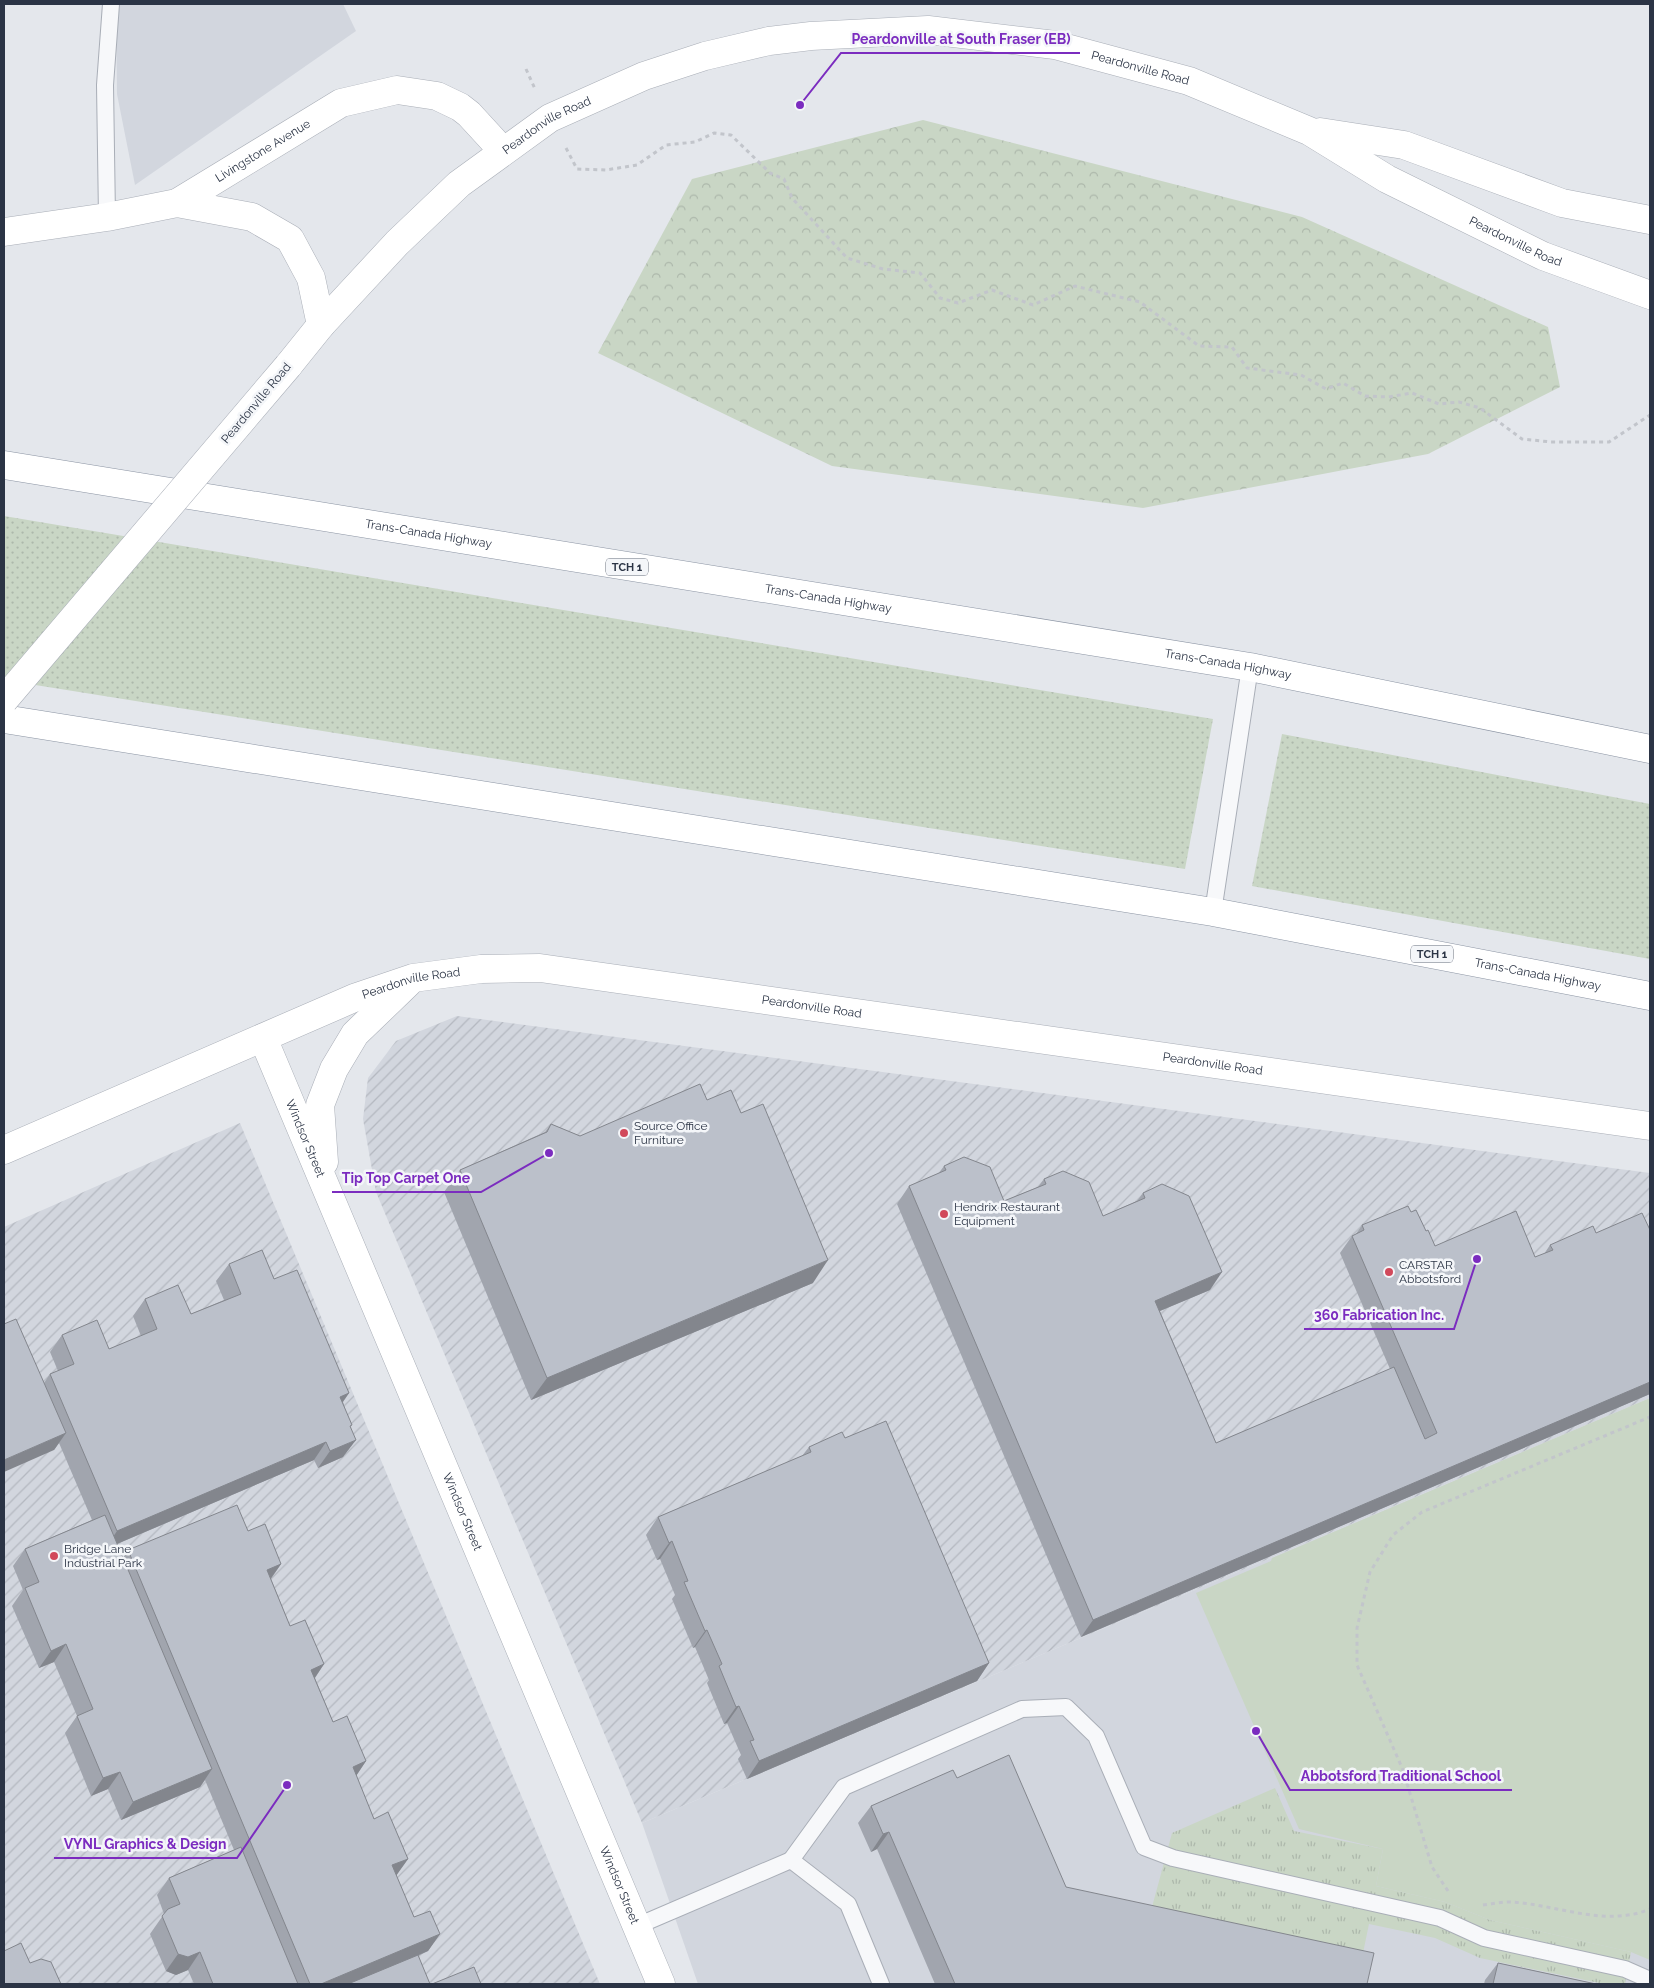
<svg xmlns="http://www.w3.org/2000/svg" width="1654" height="1988" font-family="Raleway,sans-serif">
  <defs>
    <pattern id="industrial-furrows" width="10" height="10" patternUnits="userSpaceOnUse" patternTransform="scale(1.25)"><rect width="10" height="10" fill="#d2d6de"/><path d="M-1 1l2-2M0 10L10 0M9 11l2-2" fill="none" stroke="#b4b8c0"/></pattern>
    <pattern id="grass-dots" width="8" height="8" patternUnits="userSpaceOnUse" patternTransform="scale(1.25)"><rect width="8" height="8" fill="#c9d6c5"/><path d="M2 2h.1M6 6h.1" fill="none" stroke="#adb8ab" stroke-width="1.8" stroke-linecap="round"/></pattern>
    <pattern id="forest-crowns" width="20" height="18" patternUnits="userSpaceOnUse" patternTransform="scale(1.25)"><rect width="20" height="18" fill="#c9d6c5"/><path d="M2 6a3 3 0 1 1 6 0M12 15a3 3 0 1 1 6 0" fill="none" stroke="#adb8ab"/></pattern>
    <pattern id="park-tufts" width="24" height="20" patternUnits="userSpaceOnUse" patternTransform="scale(1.25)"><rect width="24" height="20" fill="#c9d6c5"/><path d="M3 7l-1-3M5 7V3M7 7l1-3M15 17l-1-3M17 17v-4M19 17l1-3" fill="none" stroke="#adb8ab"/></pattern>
  </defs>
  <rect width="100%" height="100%" fill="#e4e7ec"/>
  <g fill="#d2d6de">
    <polygon points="116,4 343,4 356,31 135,185 117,94"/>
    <polygon points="1650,1398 1650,1984 698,1984 642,1823"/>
  </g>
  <g fill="url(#industrial-furrows)">
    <polygon points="457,1016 1650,1173 1650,1398 642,1823 376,1192 363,1119 368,1078 396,1041"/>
    <polygon points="240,1123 600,1984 4,1984 4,1227"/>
  </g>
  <g fill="url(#grass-dots)">
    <polygon points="4,516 1213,719 1185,869 4,680"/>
    <polygon points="1282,734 1650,804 1650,959 1252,886"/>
  </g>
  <polygon fill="url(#forest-crowns)" points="923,120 1302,217 1548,327 1560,387 1428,454 1143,508 832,466 598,353 692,179"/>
  <polygon fill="url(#park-tufts)" points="1275,1788 1294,1831 1383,1849 1376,1886 1445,1902 1490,1920 1631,1952 1625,1984 1604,1984 1480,1958 1435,1938 1369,1924 1363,1953 1152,1907 1172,1833"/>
  <polygon fill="#c9d6c5" points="1650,1398 1650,1960 1631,1952 1490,1920 1445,1902 1376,1886 1383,1849 1299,1829 1196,1593 1271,1561 1272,1558"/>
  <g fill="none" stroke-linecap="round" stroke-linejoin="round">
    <defs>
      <g id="lane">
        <polyline points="107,217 105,85 111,4"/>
        <polyline points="1213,912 1250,667"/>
        <polyline points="791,1860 844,1787 1022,1709 1066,1707 1096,1736 1144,1847 1173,1858 1440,1918 1484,1938 1625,1969 1650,1980"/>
        <polyline points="637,1926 791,1860 848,1904 881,1984"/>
      </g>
      <g id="secondary">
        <polyline points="1320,132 1404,145 1562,203 1650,220"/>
        <polyline points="177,203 252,217 290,239 311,278 321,325"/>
        <path id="s1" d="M 4,232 L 107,217 L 177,203 L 341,103 L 397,90 L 437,96 L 460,107 L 469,114 L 503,151"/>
        <path id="s2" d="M 288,366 L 321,325 L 397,243 L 459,184 L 550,118 L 644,76 L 705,56 L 769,41 L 811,36 L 928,30 L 1055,45 L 1189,81 L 1309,131 L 1387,179 L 1543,256 L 1650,295"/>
        <path id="s3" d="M 263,1038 L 661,1984"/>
        <path id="s4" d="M 4,1150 L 354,998 L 413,978 L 481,969 L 540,968 L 1650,1126"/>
        <polyline points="324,1162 320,1105 334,1069 355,1034 408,983"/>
      </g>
      <g id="highway">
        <path id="s5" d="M 4,465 L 1250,667 L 1650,749"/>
        <path id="s6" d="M 4,719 L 1213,912 L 1650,996"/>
      </g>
    </defs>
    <use href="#lane" stroke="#a9aeb7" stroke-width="18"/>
    <use href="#secondary" stroke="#a9aeb7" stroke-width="29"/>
    <use href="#highway" stroke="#8b94a3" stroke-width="29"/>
    <g stroke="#c2c5cb" stroke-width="3" stroke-dasharray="4 4" stroke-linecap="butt">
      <polyline points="526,69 535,89"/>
      <polyline points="566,148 577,169 606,170 637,165 666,145 695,142 714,133 731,135 770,173 784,179 792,198 847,258 883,269 920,273 940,298 958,303 992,290 1033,305 1075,286 1140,302 1199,346 1232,347 1247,368 1301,375 1326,389 1343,383 1365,396 1388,397 1412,393 1439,404 1459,402 1480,408 1522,439 1551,442 1609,442 1650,415"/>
      <polyline points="1448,1891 1432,1867 1403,1770 1357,1665 1357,1628 1370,1572 1393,1535 1422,1512 1650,1417"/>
      <path d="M 1483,1905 C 1492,1904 1501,1902 1510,1902 C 1556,1904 1605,1928 1650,1909"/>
    </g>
    <use href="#lane" stroke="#f7f8fa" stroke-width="16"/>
    <use href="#secondary" stroke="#fff" stroke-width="28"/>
    <use href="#highway" stroke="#fff" stroke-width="28"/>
    <defs>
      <polyline id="secondary-bridge" points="4,700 288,366"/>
    </defs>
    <use href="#secondary-bridge" stroke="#a9aeb7" stroke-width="29" stroke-linecap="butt"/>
    <use href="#secondary-bridge" stroke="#fff" stroke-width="28"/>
  </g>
  <g fill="#a1a5ae">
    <polygon points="707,1100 741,1113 813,1283 531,1400 444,1192 460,1170 545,1132 551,1124 580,1136"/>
    <polygon points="944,1166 1004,1201 1038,1187 1044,1179 1103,1216 1137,1201 1143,1193 1210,1290 1160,1311 1216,1443 1390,1369 1340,1253 1352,1236 1356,1234 1362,1225 1411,1212 1426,1231 1435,1246 1535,1257 1544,1254 1550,1245 1596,1233 1650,1230 1650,1394 1081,1637 897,1204 909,1186 939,1173"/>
    <polygon points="229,1264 274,1279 349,1393 343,1402 351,1428 343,1457 318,1468 314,1460 117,1544 123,1558 128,1550 248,1531 281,1564 271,1579 290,1626 324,1664 315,1678 333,1722 366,1761 356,1776 374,1819 408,1859 396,1875 414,1917 440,1934 428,1951 418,1956 430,1984 194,1984 188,1970 176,1975 166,1971 150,1934 164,1914 157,1895 169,1878 234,1850 205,1780 200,1787 121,1820 108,1789 91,1796 65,1733 77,1716 54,1662 39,1668 12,1606 23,1590 13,1566 25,1549 92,1520 59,1443 54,1450 44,1383 50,1374 58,1371 50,1352 62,1335 109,1349 141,1336 133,1316 145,1299 191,1314 224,1300 216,1281"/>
    <polygon points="845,1438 989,1663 977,1681 747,1779 738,1759 741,1755 727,1723 724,1724 707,1683 709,1680 695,1647 693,1648 672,1599 675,1595 660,1559 657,1560 646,1535 658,1517 802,1456 809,1447"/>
    <polygon points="957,1778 1066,1887 1367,1984 935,1984 877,1849 871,1852 858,1823 871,1806"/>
    <polygon points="1498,1963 1596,1984 1484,1984 1485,1980"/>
  </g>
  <g fill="#83868d">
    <polygon points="828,1260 813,1283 531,1400 547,1378"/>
    <polygon points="1222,1272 1210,1290 1143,1318 1155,1301"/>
    <polygon points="1650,1382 1650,1394 1081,1637 1093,1620"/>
    <polygon points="349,1393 337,1410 340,1397"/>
    <polygon points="66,1433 54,1450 4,1472 4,1460"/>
    <polygon points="356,1440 343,1457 318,1468 330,1451"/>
    <polygon points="326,1442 314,1460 105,1549 117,1531"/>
    <polygon points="672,1541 660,1559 657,1560 669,1543"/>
    <polygon points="281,1564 269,1581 267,1570"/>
    <polygon points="707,1630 695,1647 693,1648 705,1631"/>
    <polygon points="66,1644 54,1662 39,1668 51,1651"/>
    <polygon points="989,1663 977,1681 747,1779 759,1761"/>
    <polygon points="324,1664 312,1682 311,1670"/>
    <polygon points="739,1706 727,1723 724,1724 736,1707"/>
    <polygon points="366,1761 354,1779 353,1767"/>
    <polygon points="212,1769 200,1787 121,1820 133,1802"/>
    <polygon points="120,1772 108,1789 91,1796 103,1778"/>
    <polygon points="889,1832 877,1849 871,1852 883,1834"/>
    <polygon points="408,1859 396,1876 392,1865"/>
    <polygon points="440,1934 428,1951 350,1984 321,1984"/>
    <polygon points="200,1952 188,1970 176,1975 166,1971 178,1954"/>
  </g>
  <g fill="#bbc0ca" stroke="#83868d">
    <polygon points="700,1084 707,1100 731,1090 741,1113 763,1104 828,1260 547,1378 460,1170 547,1132 551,1124 580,1136"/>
    <polygon points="964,1157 990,1167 1004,1201 1046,1184 1044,1179 1063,1171 1089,1182 1103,1216 1145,1198 1143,1193 1162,1184 1189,1196 1222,1272 1155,1301 1216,1443 1394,1367 1425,1439 1437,1433 1352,1236 1364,1230 1362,1225 1408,1206 1411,1212 1416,1210 1426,1231 1428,1230 1435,1246 1516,1211 1535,1257 1553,1250 1550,1245 1593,1226 1596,1233 1642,1213 1650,1230 1650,1382 1093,1620 909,1186 946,1170 944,1166"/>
    <polygon points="262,1250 274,1279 297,1270 349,1393 340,1397 352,1425 350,1426 356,1440 330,1451 326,1442 117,1531 50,1374 74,1364 62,1335 97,1320 109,1349 157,1329 145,1299 178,1285 191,1314 241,1294 229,1264"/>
    <polygon points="16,1319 66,1433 4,1460 4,1324"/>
    <polygon points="886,1421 989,1663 759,1761 750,1741 754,1740 739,1706 736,1707 719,1666 722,1664 707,1630 705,1631 684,1582 688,1581 672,1541 669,1543 658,1517 811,1452 809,1447 842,1432 845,1438"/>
    <polygon points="237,1505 248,1531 265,1524 281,1564 267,1570 290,1626 305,1620 324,1664 311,1670 333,1722 347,1716 366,1761 353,1767 374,1819 388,1812 408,1859 392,1865 414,1917 430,1911 440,1934 321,1984 310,1984 128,1550"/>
    <polygon points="105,1515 212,1769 133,1802 120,1772 103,1778 77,1716 93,1709 66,1644 51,1651 25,1588 39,1582 25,1549"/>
    <polygon points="1009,1755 1066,1887 1374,1953 1367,1984 955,1984 889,1832 883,1834 871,1806 953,1770 957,1778"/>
    <polygon points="241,1847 298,1984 213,1984 200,1952 188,1957 178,1954 162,1916 168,1909 180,1904 169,1878"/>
    <polygon points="21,1943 30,1963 41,1959 51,1962 61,1984 4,1984 4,1951"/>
    <polygon points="418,1955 430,1984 348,1984"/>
    <polygon points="1498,1963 1596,1984 1493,1984"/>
    <polygon points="474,1967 481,1984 432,1984"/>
  </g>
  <g fill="#d1495b" stroke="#f4f6f9" stroke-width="2">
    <circle cx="624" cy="1133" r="5"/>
    <circle cx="944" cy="1214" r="5"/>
    <circle cx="1389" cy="1272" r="5"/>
    <circle cx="54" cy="1556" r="5"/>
  </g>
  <g text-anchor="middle" stroke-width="5" stroke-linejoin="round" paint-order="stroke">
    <g fill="#f4f6f9" stroke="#676e7b" stroke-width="1">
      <rect x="606" y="558.5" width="42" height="17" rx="4"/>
      <rect x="1411" y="945.5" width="42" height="17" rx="4"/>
    </g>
    <g font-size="11" font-weight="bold" fill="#2b3445">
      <text x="627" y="571">TCH 1</text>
      <text x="1432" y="958">TCH 1</text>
    </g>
    <g font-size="12" fill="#2b3445" stroke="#f4f6f9">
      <text dy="4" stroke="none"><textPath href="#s2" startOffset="971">Peardonville Road</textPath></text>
      <text dy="4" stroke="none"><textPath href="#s2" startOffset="356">Peardonville Road</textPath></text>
      <text dy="4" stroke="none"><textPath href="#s1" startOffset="276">Livingstone Avenue</textPath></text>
      <text dy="4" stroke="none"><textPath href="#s2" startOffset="1386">Peardonville Road</textPath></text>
      <text transform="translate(256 403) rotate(-50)" y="4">Peardonville Road</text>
      <text dy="4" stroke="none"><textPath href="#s5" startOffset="430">Trans-Canada Highway</textPath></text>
      <text dy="4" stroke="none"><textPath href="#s5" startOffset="835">Trans-Canada Highway</textPath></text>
      <text dy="4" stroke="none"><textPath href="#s5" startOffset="1240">Trans-Canada Highway</textPath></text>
      <text dy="4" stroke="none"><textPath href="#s6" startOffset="1555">Trans-Canada Highway</textPath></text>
      <text dy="4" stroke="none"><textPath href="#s4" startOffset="441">Peardonville Road</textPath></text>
      <text dy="4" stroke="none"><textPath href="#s4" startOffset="846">Peardonville Road</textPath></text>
      <text dy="4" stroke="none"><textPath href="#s4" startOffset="1251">Peardonville Road</textPath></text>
      <text dy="4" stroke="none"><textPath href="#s3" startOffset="109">Windsor Street</textPath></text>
      <text dy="4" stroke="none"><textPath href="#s3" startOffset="514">Windsor Street</textPath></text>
      <text dy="4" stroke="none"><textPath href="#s3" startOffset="919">Windsor Street</textPath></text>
    </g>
    <g font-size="12" fill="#2b3445" stroke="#f4f6f9" text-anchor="start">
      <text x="634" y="1130">Source Office<tspan x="634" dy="14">Furniture</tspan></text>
      <text x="954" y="1211">Hendrix Restaurant<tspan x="954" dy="14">Equipment</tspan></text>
      <text x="1399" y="1269">CARSTAR<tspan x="1399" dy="14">Abbotsford</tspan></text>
      <text x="64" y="1553">Bridge Lane<tspan x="64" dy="14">Industrial Park</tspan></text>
    </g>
  </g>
  <path fill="none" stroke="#7b2cbf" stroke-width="2" d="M800 105L841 53H1080M549 1153L481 1192H332M1477 1259L1454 1329H1304M1256 1731L1290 1790H1512M287 1785L237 1858H54"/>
  <g fill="#7b2cbf" stroke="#f4f6f9" stroke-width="2">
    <circle cx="800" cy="105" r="5"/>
    <circle cx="549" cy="1153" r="5"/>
    <circle cx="1477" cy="1259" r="5"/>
    <circle cx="1256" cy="1731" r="5"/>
    <circle cx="287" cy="1785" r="5"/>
  </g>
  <g font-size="14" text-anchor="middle" font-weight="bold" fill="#7b2cbf" stroke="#f4f6f9" stroke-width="5" stroke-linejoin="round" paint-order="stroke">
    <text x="961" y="44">Peardonville at South Fraser (EB)</text>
    <text x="406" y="1183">Tip Top Carpet One</text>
    <text x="1379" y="1320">360 Fabrication Inc.</text>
    <text x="1401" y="1781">Abbotsford Traditional School</text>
    <text x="145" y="1849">VYNL Graphics &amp; Design</text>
  </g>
  <rect width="1654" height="1988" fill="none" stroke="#2b3445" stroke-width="10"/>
</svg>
